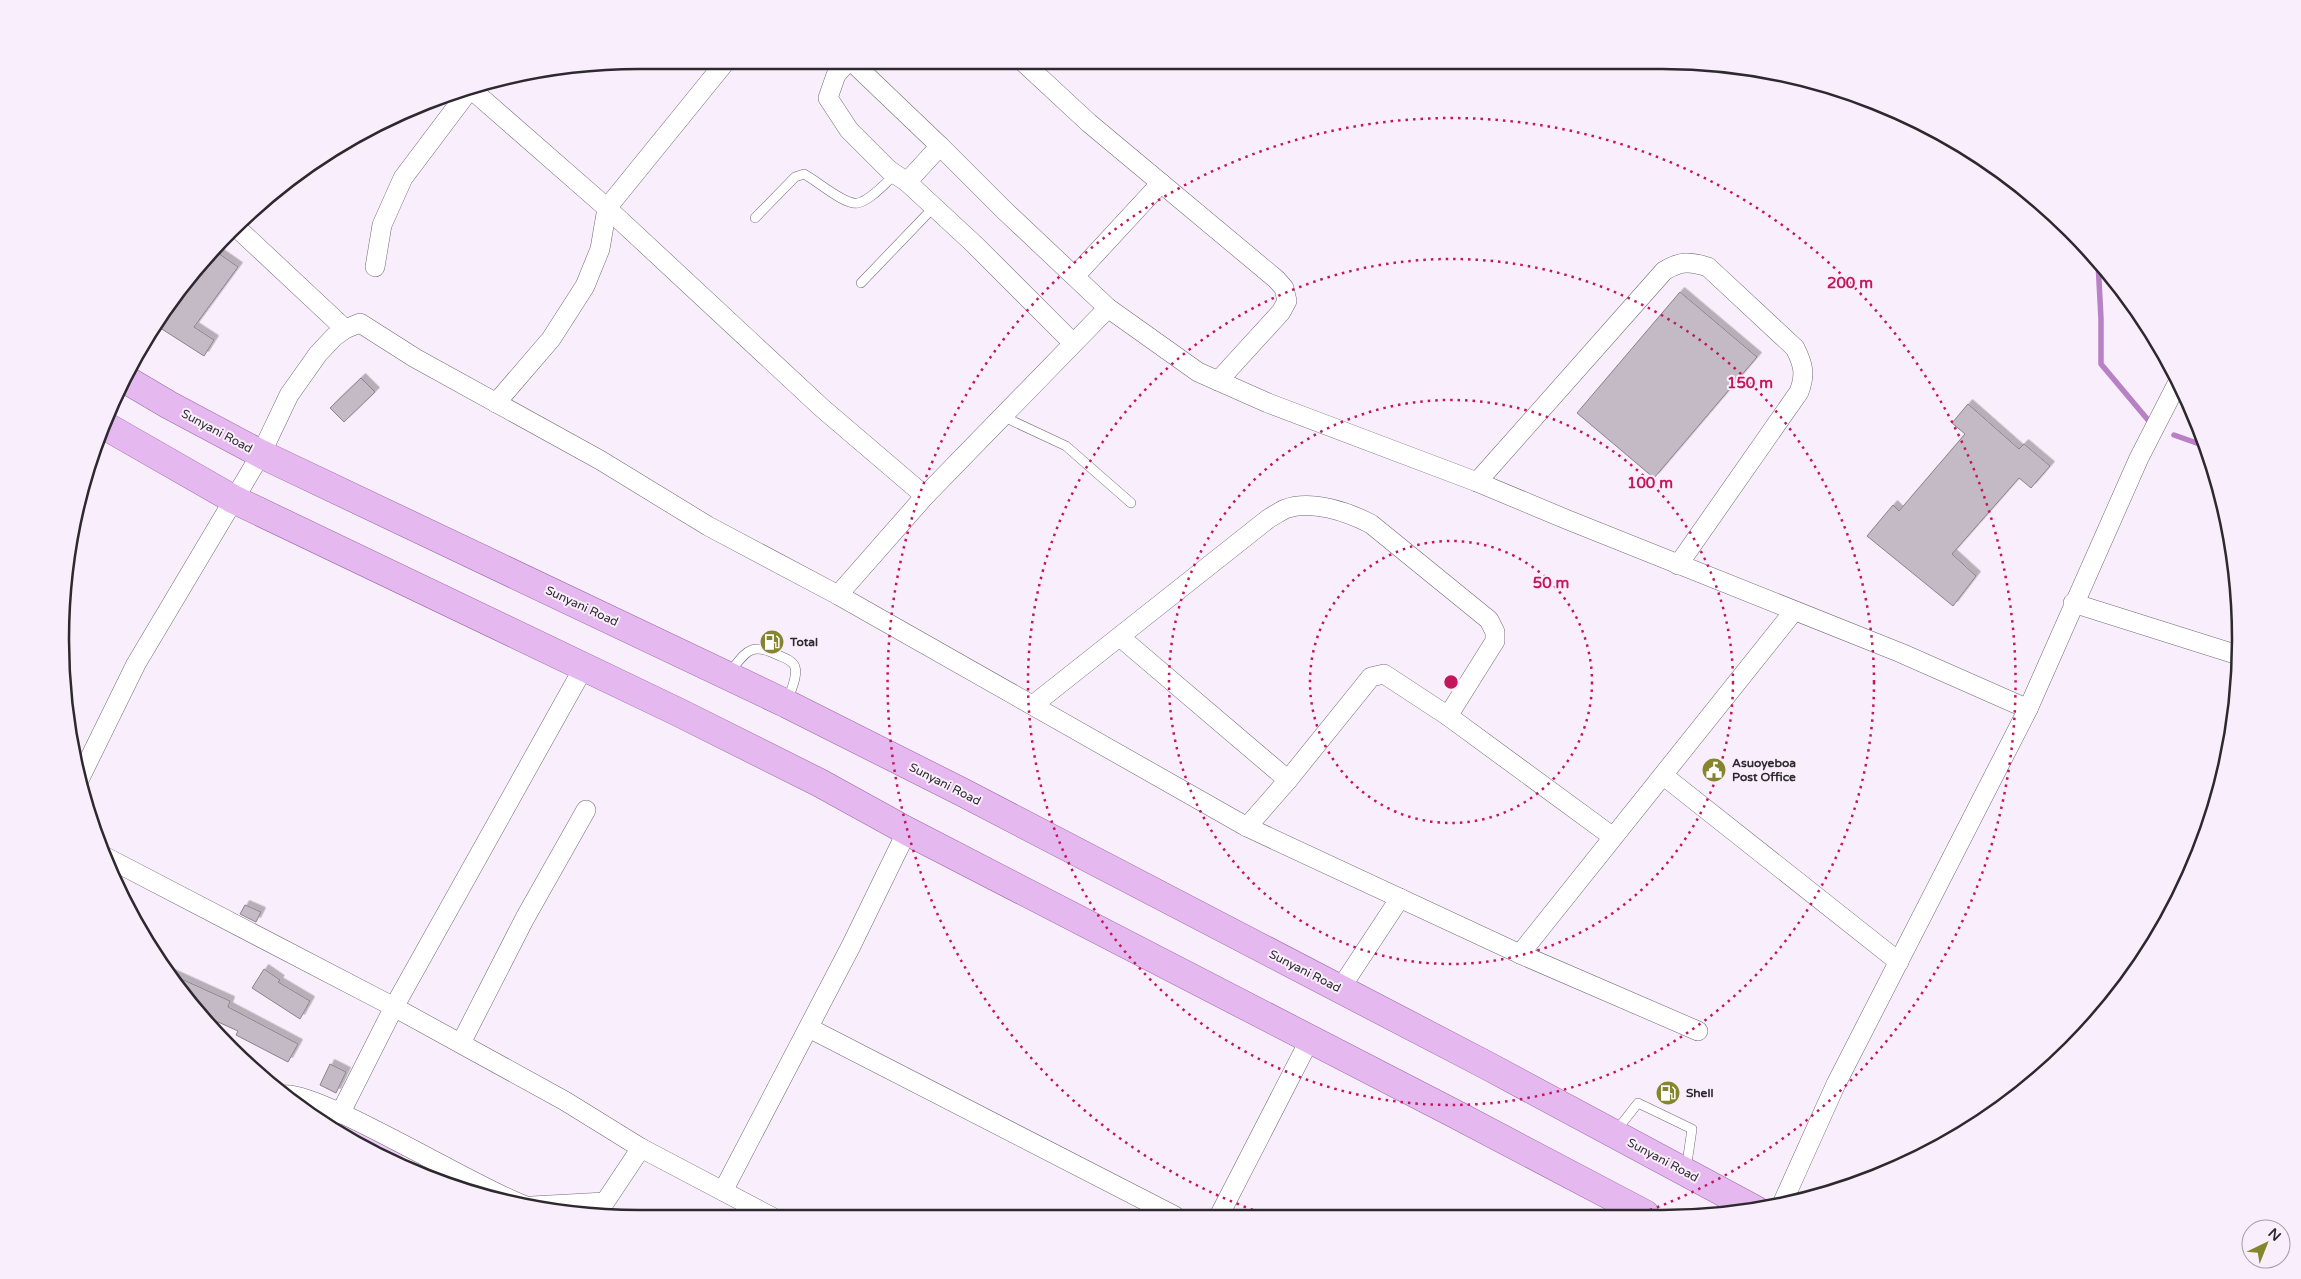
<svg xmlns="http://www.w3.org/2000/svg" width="2301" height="1279" font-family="'Varela Round',sans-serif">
  <defs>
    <filter id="shadow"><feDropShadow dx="4.5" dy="-4.5" stdDeviation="0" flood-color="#0004"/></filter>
  </defs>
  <rect width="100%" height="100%" fill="#f9eefb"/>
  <polygon fill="#f1cdfa" points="270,1083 405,1152 401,1162 350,1141 287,1099"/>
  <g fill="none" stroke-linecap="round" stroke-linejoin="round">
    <g stroke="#b881c5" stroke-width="5.5">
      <polyline points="2098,262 2101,319 2101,364 2148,420"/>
      <polyline points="2174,435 2205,446"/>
    </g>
  </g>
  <g fill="#c4bac6" stroke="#8c828e" filter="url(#shadow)">
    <polygon points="218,253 238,267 194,327 214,340 204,356 154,324 194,271 201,276"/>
    <polygon points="1680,292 1757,357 1654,478 1577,413"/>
    <polygon points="361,378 375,392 344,422 330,408"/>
    <polygon points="1968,404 2019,449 2024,444 2050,466 2031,488 2019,478 1952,554 1976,576 1953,606 1867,536 1893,505 1899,511 1965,434 1952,423"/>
    <polygon points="245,905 261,912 256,922 240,914"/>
    <polygon points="264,969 280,980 278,982 310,1001 300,1019 252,988"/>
    <polygon points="166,972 230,1001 228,1007 298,1044 288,1062 236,1035 238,1031 196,1012"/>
    <polygon points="330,1064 346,1072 336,1093 320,1085"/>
  </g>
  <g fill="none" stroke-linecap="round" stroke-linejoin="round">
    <defs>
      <g id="service">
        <path d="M 755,218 L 795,177 L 804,174 C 816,180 845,206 858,203 C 871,200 885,183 896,174"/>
        <polyline points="861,283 933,208"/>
        <polyline points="1004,417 1066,446 1131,503"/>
        <path d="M 729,673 C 747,651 750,641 780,656 C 785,658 793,661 795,667 C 798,677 790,692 787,702"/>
        <polyline points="1616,1131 1638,1103 1692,1129 1686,1170"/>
      </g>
      <g id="minor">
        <polyline points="849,60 836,75 828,98 849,130 889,170 907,182 974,244 1073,343"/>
        <polyline points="850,60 940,146 1004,210 1108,308 1198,372 1268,403 1477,482 1568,520 1901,653 2028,709"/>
        <polyline points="1021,60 1089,123 1276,279 1284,288 1287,301 1281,312 1218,381"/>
        <polyline points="471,89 607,208 822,408 925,496"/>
        <polyline points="907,182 940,146"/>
        <polyline points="236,227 345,329"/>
        <polyline points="375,267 382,225 403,178 473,85"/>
        <polyline points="1075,276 1161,183"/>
        <polyline points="496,403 551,339 585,286 600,249 607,208 727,60"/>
        <path d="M 1477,482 L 1664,271 C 1680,261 1690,261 1708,267 L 1795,348 C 1803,364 1806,374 1799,392 L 1678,565"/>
        <polyline points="838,595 925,496 1108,308"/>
        <polyline points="2073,603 2238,655"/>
        <polyline points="1120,637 1288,780"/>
        <path d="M 1033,705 L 1268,519 C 1273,516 1279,512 1285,509 C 1311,499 1348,512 1371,524 L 1489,620 L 1495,632 L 1495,641 L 1448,716"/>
        <polyline points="1664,776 1899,962"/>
        <polyline points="78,782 136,664 261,454 289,395 318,354 334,337 345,329 360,323 415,358 600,460 708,526 838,595 1247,827 1520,954 1698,1031"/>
        <polyline points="1247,827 1288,780 1371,677 1384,674 1448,716 1613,837"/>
        <polyline points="102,855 394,1007 565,1101 641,1148 772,1217"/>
        <polyline points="1520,954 1794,611"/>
        <polyline points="1340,989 1400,898"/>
        <polyline points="809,1028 1175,1216"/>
        <polyline points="461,1043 525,918 586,810"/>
        <path d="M 283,1095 C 312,1087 481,1191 524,1205"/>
        <polyline points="340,1114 394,1007 584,667"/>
        <polyline points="723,1191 851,946 907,831"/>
        <polyline points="1782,1204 1836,1084 2028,709 2139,458 2179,380"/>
        <polyline points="532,1206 605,1202 641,1148"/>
        <polyline points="1219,1216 1310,1039"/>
      </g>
      <g id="primary">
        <polyline points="125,379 169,405 261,454 787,704 962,792 1488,1066 1756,1210"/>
        <polyline points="102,424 233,499 678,712 820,783 907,831 1457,1115 1645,1214"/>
      </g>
    </defs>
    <use href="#service" stroke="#736a76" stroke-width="10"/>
    <use href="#minor" stroke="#736a76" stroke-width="20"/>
    <use href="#primary" stroke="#9a67a6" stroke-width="29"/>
    <use href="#service" stroke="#fff" stroke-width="9"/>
    <use href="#minor" stroke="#fff" stroke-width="19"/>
    <use href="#primary" stroke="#e5b8f0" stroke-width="28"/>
  </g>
  <g fill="none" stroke="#c2185b" stroke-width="2.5" stroke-dasharray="2.5 5">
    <circle cx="1451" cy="682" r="141"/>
    <circle cx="1451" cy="682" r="282"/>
    <circle cx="1451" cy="682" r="423"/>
    <path d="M1267 1215A564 564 0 1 1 1639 1214"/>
  </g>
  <defs>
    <symbol id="fuel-disc" viewBox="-11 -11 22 22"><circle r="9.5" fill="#85852e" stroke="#f9eefb"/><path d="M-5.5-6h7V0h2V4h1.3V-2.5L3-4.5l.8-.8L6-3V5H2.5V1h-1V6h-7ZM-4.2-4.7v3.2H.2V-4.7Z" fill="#fff"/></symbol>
    <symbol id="civic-disc" viewBox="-11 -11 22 22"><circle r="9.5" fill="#85852e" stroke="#f9eefb"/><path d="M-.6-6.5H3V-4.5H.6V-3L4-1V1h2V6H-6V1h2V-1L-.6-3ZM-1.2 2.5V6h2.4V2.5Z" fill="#fff"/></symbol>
  </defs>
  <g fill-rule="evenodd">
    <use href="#fuel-disc" x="758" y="628" width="28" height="28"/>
    <use href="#civic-disc" x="1700" y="756" width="28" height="28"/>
    <use href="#fuel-disc" x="1654" y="1079" width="28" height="28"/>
  </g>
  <g text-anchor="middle" stroke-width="4" stroke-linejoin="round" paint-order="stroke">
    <g font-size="12" fill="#2d292e" stroke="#f9eefb">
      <text transform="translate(217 431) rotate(28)" y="4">Sunyani Road</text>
      <text transform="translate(582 606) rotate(25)" y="4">Sunyani Road</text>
      <text transform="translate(945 784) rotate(27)" y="4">Sunyani Road</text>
      <text transform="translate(1305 971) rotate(27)" y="4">Sunyani Road</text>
      <text transform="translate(1663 1160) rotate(28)" y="4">Sunyani Road</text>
    </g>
    <g font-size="12" font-weight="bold" fill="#2d292e" stroke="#f9eefb" text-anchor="start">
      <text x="790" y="646">Total</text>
      <text x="1732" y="767">Asuoyeboa<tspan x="1732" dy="14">Post Office</tspan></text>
      <text x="1686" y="1097">Shell</text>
    </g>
  </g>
  <path d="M0 0H2301V1279H0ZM639 69H1662A570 570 0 0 1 2232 639V640A570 570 0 0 1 1662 1210H639A570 570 0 0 1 69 640V639A570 570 0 0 1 639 69Z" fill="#f9eefb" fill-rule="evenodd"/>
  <path fill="none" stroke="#2d292e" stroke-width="2.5" d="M639 69H1662A570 570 0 0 1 2232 639V640A570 570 0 0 1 1662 1210H639A570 570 0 0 1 69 640V639A570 570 0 0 1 639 69Z"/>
  <circle cx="1451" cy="682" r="8" fill="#c2185b" stroke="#f9eefb" stroke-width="2.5"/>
  <g font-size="15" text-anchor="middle" font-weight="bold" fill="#c2185b" stroke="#f9eefb" stroke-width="4" stroke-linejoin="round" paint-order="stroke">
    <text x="1850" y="288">200 m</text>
    <text x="1750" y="388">150 m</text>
    <text x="1650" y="488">100 m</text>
    <text x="1551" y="588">50 m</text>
  </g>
  <g transform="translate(2266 1244) rotate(43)"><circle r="24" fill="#f9eefb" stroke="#a79fa9"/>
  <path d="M0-4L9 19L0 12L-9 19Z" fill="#85852e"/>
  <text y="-8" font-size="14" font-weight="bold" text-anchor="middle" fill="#2d292e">N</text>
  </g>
</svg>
